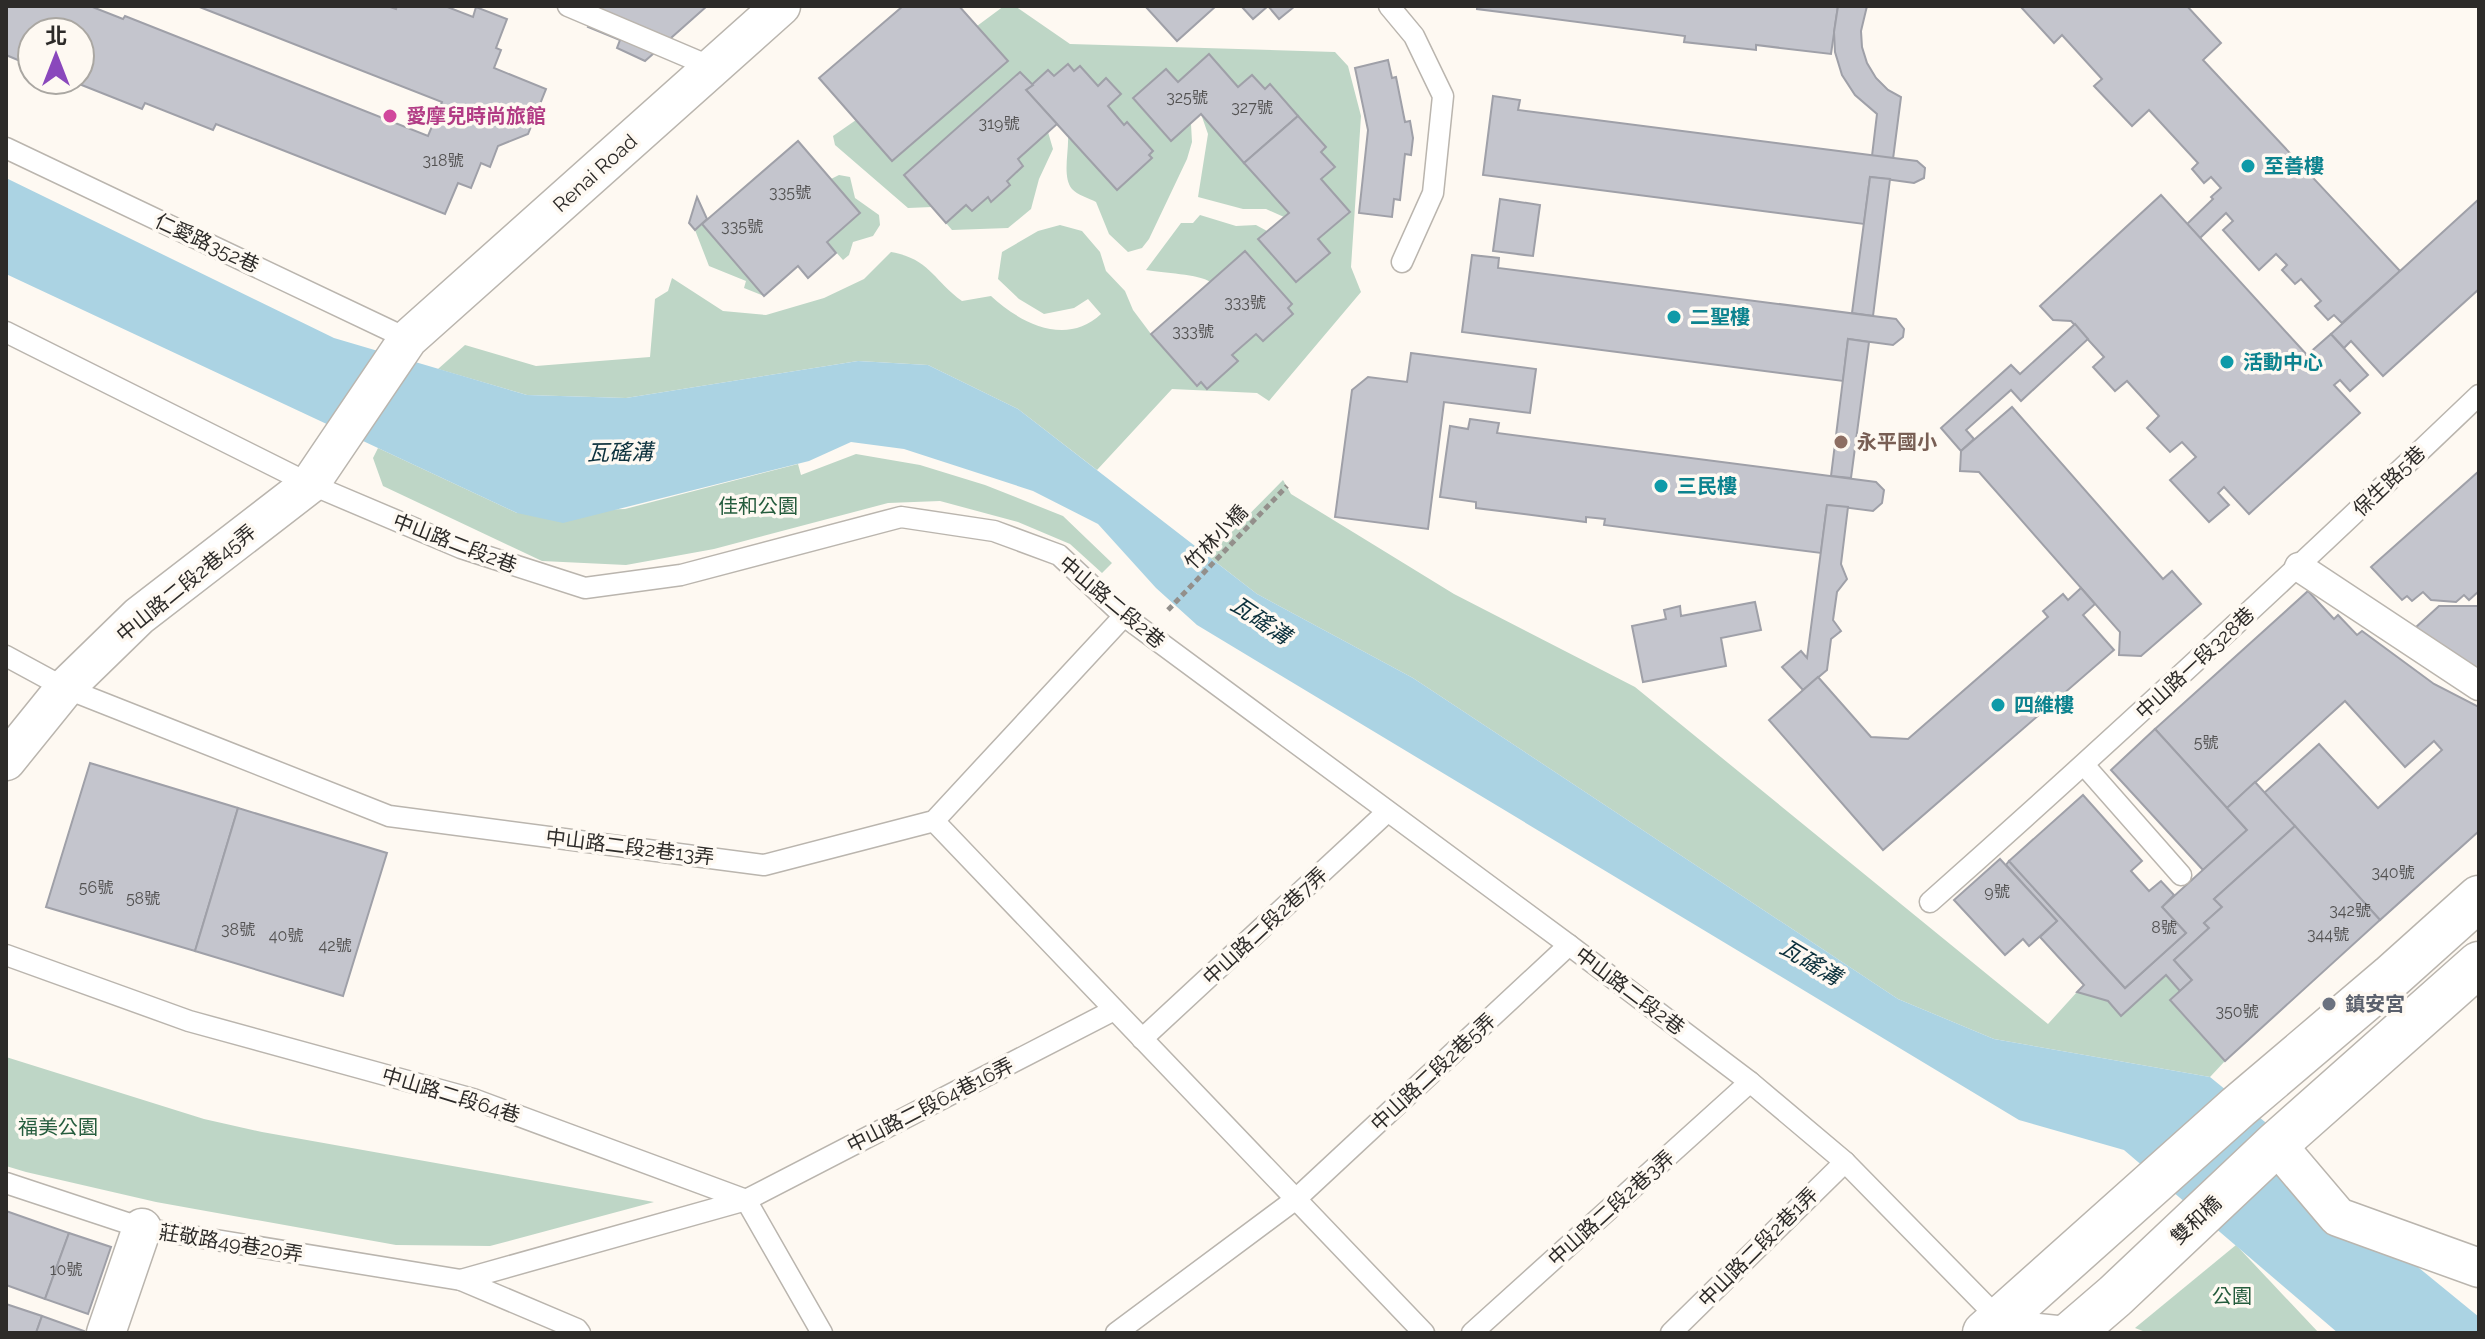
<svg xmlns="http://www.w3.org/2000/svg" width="2485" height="1339" font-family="Raleway,'Noto Sans TC',sans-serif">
  <rect width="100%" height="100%" fill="#fef9f2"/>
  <g fill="#bed6c6">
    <path d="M 1004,6 L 1015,6 L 1070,44 L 1335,52 L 1348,66 L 1361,116 L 1351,267 L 1361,292 L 1269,401 L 1257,393 L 1172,389 L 1097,470 L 1018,409 L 928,365 L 858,361 L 626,398 L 527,395 L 438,369 L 465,345 L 536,366 L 650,357 L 655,299 L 668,291 L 672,278 L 723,311 L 766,315 L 824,298 L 864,279 L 891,252 C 930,259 933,280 962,301 L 991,296 C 1020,323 1066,347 1101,314 L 1088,299 L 1074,308 L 1044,314 L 1019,299 L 998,279 L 1002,252 L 1038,231 L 1060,225 L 1082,231 L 1100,252 L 1106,271 L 1125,291 L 1133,310 L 1151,334 L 1196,386 L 1201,382 L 1207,388 L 1237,362 L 1232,355 L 1256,334 L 1263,340 L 1293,313 L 1288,308 L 1291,305 L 1210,282 C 1200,274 1162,273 1146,270 L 1181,223 L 1193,223 L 1200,215 L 1236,226 L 1256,225 L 1267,231 L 1259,240 L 1297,282 L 1329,253 L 1318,239 L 1321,179 L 1334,167 L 1321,152 L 1326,147 L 1270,84 L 1265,89 L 1238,87 L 1209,54 L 1178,82 L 1166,69 L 1133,99 L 1170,141 L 1191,124 L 1192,142 L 1187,159 L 1149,239 L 1142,248 L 1128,252 L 1109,234 L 1096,202 C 1089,198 1077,195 1072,189 C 1062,177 1069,152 1068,136 L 1117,190 L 1152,158 L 1149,155 L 1153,151 L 1127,123 L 1124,125 L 1108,106 L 1120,94 L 1098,86 L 1080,66 L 1074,71 L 1033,85 L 1020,73 L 904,175 L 932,207 L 908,208 L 835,145 L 833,136 L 856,120 L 893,161 L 1007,61 L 977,26 Z"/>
    <polygon points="1201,114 1289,213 1284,217 1266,209 1243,209 1198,197 1208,134"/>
    <polygon points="1048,132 1053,149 1039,179 1031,209 1008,228 952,230 946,223 966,205 972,211 988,197 992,202 1010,186 1007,181 1023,166 1018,159"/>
    <polygon points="839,175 850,177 855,198 879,215 880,225 873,236 853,242 849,255 843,260 827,242 860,213 831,179"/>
    <polygon points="702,224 764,296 744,288 746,281 709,266 695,230"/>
    <polygon points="378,448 517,513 625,509 798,464 801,475 856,454 920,465 985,485 1063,516 1112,563 1102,573 1070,544 1018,522 940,501 888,503 714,549 626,565 542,561 383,486 373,458"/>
    <polygon points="1283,480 1291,494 1454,594 1635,687 2048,1024 2077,992 2108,1001 2120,1015 2166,975 2180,991 2170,1001 2225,1061 2210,1077 1994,1039 1898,999 1413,678 1257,594 1208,556"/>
    <polygon points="6,1057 204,1119 262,1132 654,1202 490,1246 396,1245 156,1202 26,1172 6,1166"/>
    <polygon points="2236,1245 2319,1333 2148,1333 2135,1328"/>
  </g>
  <polygon fill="#abd3e3" points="6,178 334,338 527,395 626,398 858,361 928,365 1018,409 1257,594 1413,678 1898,999 1994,1039 2210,1077 2309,1158 2386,1241 2479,1317 2479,1333 2338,1333 2124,1150 2019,1120 1197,625 1156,588 1098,524 1033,491 904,449 851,442 809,461 563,523 517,513 6,274"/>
  <g fill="#c4c5cd" stroke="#9fa0a8" stroke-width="2">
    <polygon points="6,6 90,6 123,19 125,16 428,136 442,102 197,6 387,6 396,9 397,6 445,6 473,17 476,7 507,19 496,48 501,50 494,68 546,89 528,134 498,146 490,167 481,163 471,188 458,183 445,214 216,124 213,130 145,103 142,109 69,80 80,80 80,32 32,32 32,66 6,55"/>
    <polygon points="590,6 707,6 645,61 617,48 620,40 588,27 591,20"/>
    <polygon points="903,6 959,6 1008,61 892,161 819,78"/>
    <polygon points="1145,6 1216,6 1177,41"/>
    <polygon points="1241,6 1268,6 1253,19"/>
    <polygon points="1268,6 1295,6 1279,19"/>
    <polygon points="1477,6 1838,6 1831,54 1756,45 1756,50 1684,42 1685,36 1477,9"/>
    <polygon points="1838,6 1867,6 1861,31 1862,47 1867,63 1876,78 1888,90 1901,97 1893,159 1872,156 1877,114 1855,95 1842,75 1835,52 1834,32"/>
    <polygon points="2020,6 2187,6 2221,43 2203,60 2400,271 2342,323 2334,315 2328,320 2315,306 2321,301 2301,279 2295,284 2282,270 2287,265 2276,254 2259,270 2223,230 2233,221 2226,213 2200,238 2187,224 2213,199 2211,197 2221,188 2211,177 2204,183 2192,169 2198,163 2149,110 2132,126 2094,86 2102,79 2062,35 2054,43"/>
    <polygon points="1209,54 1238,87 1252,75 1265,89 1270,84 1298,116 1244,163 1201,114 1171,141 1133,98 1166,69 1178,82"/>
    <polygon points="1388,60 1392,78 1396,77 1405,122 1410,121 1413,138 1411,155 1405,154 1400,200 1394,199 1392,217 1359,213 1368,130 1355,68"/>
    <polygon points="1068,64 1074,71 1080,66 1098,86 1106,78 1121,94 1108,106 1124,125 1127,122 1153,151 1149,155 1152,158 1117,190 1026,90 1048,70 1054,76"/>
    <polygon points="1020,72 1033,85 1026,90 1057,124 1018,159 1023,166 1007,181 1010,185 991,202 988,197 972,211 966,205 946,223 904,175"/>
    <polygon points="1493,96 1520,100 1518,110 1917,161 1925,168 1924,178 1914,183 1870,177 1864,224 1483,175"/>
    <polygon points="1298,116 1326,147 1321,152 1335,167 1321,179 1350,212 1318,239 1330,253 1296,282 1258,239 1289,213 1244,163"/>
    <polygon points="798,141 860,213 827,242 836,253 808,278 798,266 764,296 702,224"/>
    <polygon points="1870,177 1890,179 1873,316 1852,313"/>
    <polygon points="2161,195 2307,355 2331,334 2368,375 2350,391 2340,380 2334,385 2360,413 2249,514 2224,487 2218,493 2229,505 2209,522 2170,480 2196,457 2182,442 2170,452 2147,428 2159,416 2127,381 2115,391 2093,367 2104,357 2071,321 2053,320 2040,306"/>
    <polygon points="697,197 707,219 695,230 689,223"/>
    <polygon points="1500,199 1540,205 1533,256 1493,251"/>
    <polygon points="2479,199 2479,289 2383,376 2351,341 2344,348 2331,334"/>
    <polygon points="1245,251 1292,304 1288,308 1293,314 1263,341 1256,334 1232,355 1238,361 1207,389 1201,382 1197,386 1151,334"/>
    <polygon points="1472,255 1499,258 1498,268 1896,319 1904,329 1903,337 1893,345 1848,339 1843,381 1462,332"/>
    <polygon points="2075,324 2088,339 2021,401 2011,390 1966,430 1974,439 1961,451 1941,428 2011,365 2020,374"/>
    <polygon points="1848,339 1869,342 1851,478 1831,476"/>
    <polygon points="1411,353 1536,369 1530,413 1444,402 1428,529 1335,517 1352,390 1368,377 1407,382"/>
    <polygon points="2012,407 2163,579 2172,571 2201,604 2141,656 2119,655 2120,632 1979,472 1960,471 1961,451"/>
    <polygon points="1470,419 1499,423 1497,433 1876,482 1884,490 1882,503 1873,511 1827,505 1821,553 1604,525 1605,519 1586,517 1586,522 1476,508 1476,502 1440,497 1450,426 1468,429"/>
    <polygon points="2479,471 2479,591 2469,600 2464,595 2456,602 2431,600 2423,592 2412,601 2407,596 2402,600 2371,567"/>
    <polygon points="1827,505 1848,507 1841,564 1847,579 1837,592 1833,620 1841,631 1831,639 1827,670 1803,690 1782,667 1801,651 1807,658"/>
    <polygon points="2081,588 2095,604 2083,615 2114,650 1883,850 1769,720 1818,677 1871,737 1908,739 2048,617 2043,611 2063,594 2068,600"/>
    <polygon points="2308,591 2334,619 2338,615 2357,635 2362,631 2434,684 2479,707 2479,831 2380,920 2264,793 2319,744 2378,808 2442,750 2434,741 2405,767 2345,701 2227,808 2155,729"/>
    <polygon points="1755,602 1761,630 1721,638 1726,666 1643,682 1632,626 1666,619 1664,610 1680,606 1681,616"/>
    <polygon points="2439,606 2479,606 2479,675 2414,629"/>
    <polygon points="2155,729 2247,830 2203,870 2111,770"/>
    <polygon points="90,763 238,808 195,951 46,907"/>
    <polygon points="2255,782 2295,826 2214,899 2222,907 2204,923 2209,928 2174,960 2192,980 2180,991 2166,975 2121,1016 2108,1001 2077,992 2084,985 2040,937 2057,921 2006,865 2009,861 2125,988 2186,933 2162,907 2247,830 2227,808"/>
    <polygon points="2083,795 2142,861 2131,871 2149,891 2161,881 2174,895 2162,907 2186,933 2125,988 2009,861"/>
    <polygon points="238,808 387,853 343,996 195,951"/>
    <polygon points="2295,826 2380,920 2225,1061 2170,1000 2192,980 2174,960 2209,928 2204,923 2222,907 2214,899"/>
    <polygon points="2000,859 2057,921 2029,946 2023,939 2005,955 1954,900"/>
    <polygon points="6,1211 69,1233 45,1299 6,1285"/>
    <polygon points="69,1233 111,1247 88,1314 45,1299"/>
    <polygon points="6,1304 42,1316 36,1333 6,1333"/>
    <polygon points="42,1316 84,1331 83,1333 36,1333"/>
  </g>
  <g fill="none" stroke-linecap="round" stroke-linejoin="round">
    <defs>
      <g id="service">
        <polyline points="568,6 714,68"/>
        <polyline points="1389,6 1414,36 1443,96 1433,193 1402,262"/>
        <polyline points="6,148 408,339"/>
        <polyline points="6,332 310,484 461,548 585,588 681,575 901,517 994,531 1059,555 1124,616 1569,945 1750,1082 1845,1162 2000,1320 2077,1328"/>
        <polyline points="6,656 65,688 389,816 764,865 934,821 1124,616"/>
        <polyline points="2084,765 2181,875"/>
        <polyline points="934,821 1424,1333"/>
        <path d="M 1930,902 C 2116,737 2299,567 2479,395"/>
        <polyline points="6,955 189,1021 473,1099 746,1200 822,1333"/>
        <polyline points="1142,1039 1387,812"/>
        <polyline points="6,1183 142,1228 461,1280 746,1200 1114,1010"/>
        <polyline points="461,1280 577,1329 580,1333"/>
        <polyline points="1116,1333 1296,1199 1569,945"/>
        <polyline points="1472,1333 1750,1082"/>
        <polyline points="1671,1333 1845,1162"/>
      </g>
      <polyline id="pedestrian" points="2299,567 2479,686"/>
      <g id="minor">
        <polyline points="6,761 65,688 139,616 310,484 408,339 781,6"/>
        <polyline points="2276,1144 2338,1217 2479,1268"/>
        <polyline points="106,1333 142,1228"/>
      </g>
      <g id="tertiary">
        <polyline points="1985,1333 2238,1107 2391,977 2479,898"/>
        <polyline points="2072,1333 2115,1296 2276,1144 2479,964"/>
      </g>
    </defs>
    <use href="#service" stroke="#bab5ae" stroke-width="23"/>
    <use href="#pedestrian" stroke="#bab5ae" stroke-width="31"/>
    <use href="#minor" stroke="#bab5ae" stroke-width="41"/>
    <use href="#tertiary" stroke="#bab5ae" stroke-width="47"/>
    <polyline stroke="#938f8b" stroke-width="5" stroke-dasharray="6 4" stroke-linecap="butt" points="1168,610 1287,486"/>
    <use href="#service" stroke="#fff" stroke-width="20"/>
    <use href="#pedestrian" stroke="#fff" stroke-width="28"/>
    <use href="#minor" stroke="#fff" stroke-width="38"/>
    <use href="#tertiary" stroke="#fff" stroke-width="44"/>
  </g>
  <circle fill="#d1479c" stroke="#fef9f2" stroke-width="3" cx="390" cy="116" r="8"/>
  <g fill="#0f9aa8" stroke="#fef9f2" stroke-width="3">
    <circle cx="2248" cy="166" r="8"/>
    <circle cx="1674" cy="317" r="8"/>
    <circle cx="2227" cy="362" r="8"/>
    <circle cx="1661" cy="486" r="8"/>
    <circle cx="1998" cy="705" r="8"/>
  </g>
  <circle fill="#8d6e63" stroke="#fef9f2" stroke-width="3" cx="1841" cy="442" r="8"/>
  <circle fill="#6b7280" stroke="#fef9f2" stroke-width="3" cx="2329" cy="1004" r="8"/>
  <g text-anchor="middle" stroke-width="7" stroke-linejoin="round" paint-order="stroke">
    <g font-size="16" fill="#535252">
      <text x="1187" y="103">325號</text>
      <text x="1252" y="113">327號</text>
      <text x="999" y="129">319號</text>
      <text x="443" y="166">318號</text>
      <text x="790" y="198">335號</text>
      <text x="742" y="232">335號</text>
      <text x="1245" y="308">333號</text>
      <text x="1193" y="337">333號</text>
      <text x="2206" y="748">5號</text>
      <text x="2393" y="878">340號</text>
      <text x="96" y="893">56號</text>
      <text x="1997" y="897">9號</text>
      <text x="143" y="904">58號</text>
      <text x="2350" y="916">342號</text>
      <text x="2164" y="933">8號</text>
      <text x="238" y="935">38號</text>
      <text x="2328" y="940">344號</text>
      <text x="286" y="941">40號</text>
      <text x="335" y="951">42號</text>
      <text x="2237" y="1017">350號</text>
      <text x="66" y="1275">10號</text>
    </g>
    <g font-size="20" font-weight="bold" fill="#b23c85" stroke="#fef9f2" text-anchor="start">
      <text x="406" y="123">愛摩兒時尚旅館</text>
    </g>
    <g font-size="20" font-weight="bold" fill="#0d838f" stroke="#fef9f2" text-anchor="start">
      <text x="2264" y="173">至善樓</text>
      <text x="1690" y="324">二聖樓</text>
      <text x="2243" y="369">活動中心</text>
      <text x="1677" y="493">三民樓</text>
      <text x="2014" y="712">四維樓</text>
    </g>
    <g font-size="20" fill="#2d2b29" stroke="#fef9f2">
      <text transform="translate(595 173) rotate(-42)" y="7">Renai Road</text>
      <text transform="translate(207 243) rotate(25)" y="7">仁愛路352巷</text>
      <text transform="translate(2389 481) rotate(-44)" y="7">保生路5巷</text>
      <text transform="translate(1216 537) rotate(-46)" y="7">竹林小橋</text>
      <text transform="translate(455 543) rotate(21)" y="7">中山路二段2巷</text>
      <text transform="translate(186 583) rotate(-39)" y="7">中山路二段2巷45弄</text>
      <text transform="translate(1112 602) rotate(40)" y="7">中山路二段2巷</text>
      <text transform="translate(2195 663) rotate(-43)" y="7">中山路一段328巷</text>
      <text transform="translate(630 847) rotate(7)" y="7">中山路二段2巷13弄</text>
      <text transform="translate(1265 926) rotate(-43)" y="7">中山路二段2巷7弄</text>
      <text transform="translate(1630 991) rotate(37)" y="7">中山路二段2巷</text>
      <text transform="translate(1433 1072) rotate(-43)" y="7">中山路二段2巷5弄</text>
      <text transform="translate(451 1095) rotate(17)" y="7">中山路二段64巷</text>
      <text transform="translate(930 1105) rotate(-27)" y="7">中山路二段64巷16弄</text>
      <text transform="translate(1611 1208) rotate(-42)" y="7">中山路二段2巷3弄</text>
      <text transform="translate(2196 1220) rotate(-43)" y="7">雙和橋</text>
      <text transform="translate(231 1243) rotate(9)" y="7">莊敬路49巷20弄</text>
      <text transform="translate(1758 1247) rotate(-45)" y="7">中山路二段2巷1弄</text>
    </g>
    <g font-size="20" font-weight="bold" fill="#785e54" stroke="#fef9f2" text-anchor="start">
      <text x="1857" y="449">永平國小</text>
    </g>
    <g font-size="20" fill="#255c3d" stroke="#fef9f2">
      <text x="758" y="513">佳和公園</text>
      <text x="58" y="1134">福美公園</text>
      <text x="2232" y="1303">公園</text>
    </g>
    <g font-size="20" font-weight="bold" fill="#5b616d" stroke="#fef9f2" text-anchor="start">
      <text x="2345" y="1011">鎮安宮</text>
    </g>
    <g font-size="22" font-style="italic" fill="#0c313d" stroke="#fef9f2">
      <text transform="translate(620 452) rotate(-1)" y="8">瓦磘溝</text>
      <text transform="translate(1261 620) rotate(34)" y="8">瓦磘溝</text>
      <text transform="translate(1811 962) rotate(31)" y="8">瓦磘溝</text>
    </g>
  </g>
  <rect width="2485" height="1339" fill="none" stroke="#2d2b29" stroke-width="16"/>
  <g transform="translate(56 56)"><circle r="38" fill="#fef9f2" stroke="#aaa7a2" stroke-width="2"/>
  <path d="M0-6L14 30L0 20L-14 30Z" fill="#8a48bc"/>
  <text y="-12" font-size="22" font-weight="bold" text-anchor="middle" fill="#2d2b29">北</text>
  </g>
</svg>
